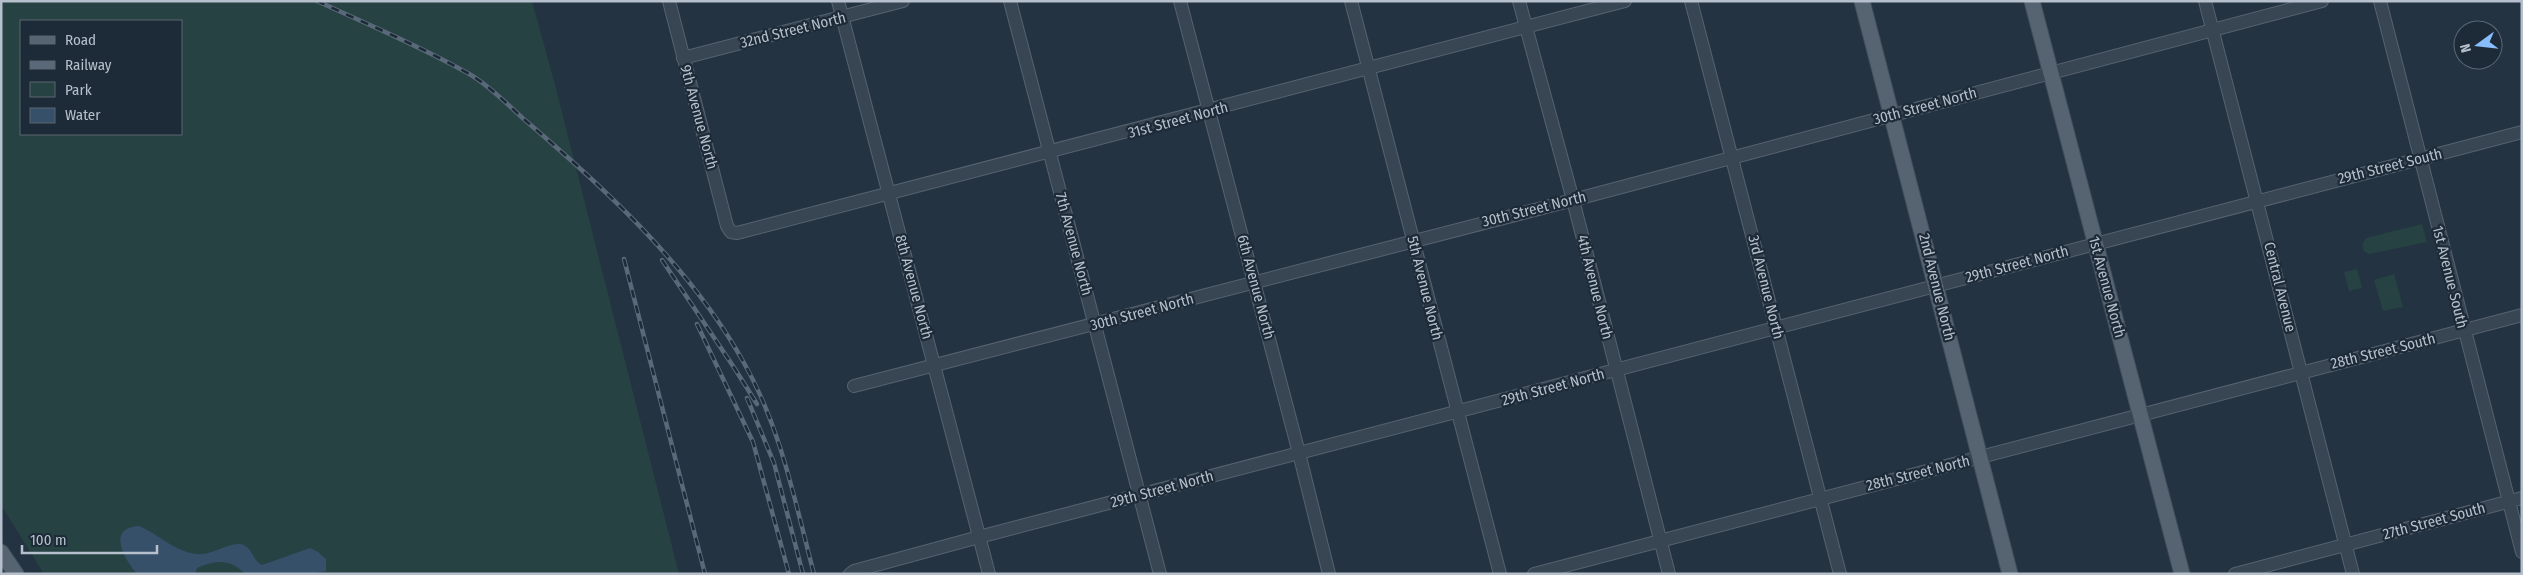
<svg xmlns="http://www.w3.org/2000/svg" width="2523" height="575" font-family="'Fira Sans Condensed',sans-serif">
  <rect width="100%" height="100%" fill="#243342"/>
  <g fill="#264243" fill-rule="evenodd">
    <path d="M 1,1 L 532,1 L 554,81 L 679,574 L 44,574 L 1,505 ZM 21,21 L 181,21 L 181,134 L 21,134 Z"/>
    <polygon points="2422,224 2427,242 2369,254 2364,251 2362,245 2366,238"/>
    <polygon points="2357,269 2362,288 2349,291 2344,272"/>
    <polygon points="2394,274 2403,307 2383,311 2374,280"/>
  </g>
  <path fill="#37506a" d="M 139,526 C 159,534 179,556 203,554 C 215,553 228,543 240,544 C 253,546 252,561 262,565 L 310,548 L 318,552 L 326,559 L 326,571 L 309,574 L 245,574 C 231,558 214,560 197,568 L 195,574 L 137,574 C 124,559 106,528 139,526 Z"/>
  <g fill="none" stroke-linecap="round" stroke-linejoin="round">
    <defs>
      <g id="minor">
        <polyline points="669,1 727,226 731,232 737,233 1625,1"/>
        <polyline points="838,1 989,574"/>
        <polyline points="1010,1 1160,574"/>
        <polyline points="1180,1 1299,453 1329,574"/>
        <polyline points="1351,1 1500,574"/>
        <polyline points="1519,1 1573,200 1669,574"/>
        <polyline points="1691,1 1840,574"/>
        <polyline points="2205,1 2353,574"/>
        <polyline points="2380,1 2522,552"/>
        <polyline points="683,58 903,1"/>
        <polyline points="854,386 1573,200 2322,1"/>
        <polyline points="850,574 854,571 979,537 2522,132"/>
        <polyline points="1534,574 2522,315"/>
        <polyline points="2235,574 2522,498"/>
      </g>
      <g id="major">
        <polyline points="1862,1 2010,574"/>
        <polyline points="2032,1 2182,574"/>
        <polyline points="1,552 16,574"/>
      </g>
    </defs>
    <use href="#minor" stroke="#56636f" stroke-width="14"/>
    <use href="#major" stroke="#424e5b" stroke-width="17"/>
    <use href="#minor" stroke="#384552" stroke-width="12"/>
    <use href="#major" stroke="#566472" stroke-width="15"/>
    <defs>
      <g id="rail">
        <path d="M 317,1 C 369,25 422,47 471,75 C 491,87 509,106 526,121 C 607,190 692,269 744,363 C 781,428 795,502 814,574"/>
        <polyline points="624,259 705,574"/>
        <polyline points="662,260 735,369 757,404"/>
        <polyline points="697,324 753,442 789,574"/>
        <polyline points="747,398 774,463 803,574"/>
      </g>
    </defs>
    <use href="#rail" stroke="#5a6979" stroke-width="4.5"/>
    <use href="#rail" stroke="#1d2a37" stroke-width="2.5" stroke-dasharray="8" stroke-linecap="butt"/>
  </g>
  <g text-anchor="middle" stroke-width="4.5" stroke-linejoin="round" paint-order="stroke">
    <g font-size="15" fill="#b5c0cc" stroke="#1d2a37">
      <text transform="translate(793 30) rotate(-14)" y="5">32nd Street North</text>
      <text transform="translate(1925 106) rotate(-15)" y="5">30th Street North</text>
      <text transform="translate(699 117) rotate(75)" y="5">9th Avenue North</text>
      <text transform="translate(1178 120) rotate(-15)" y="5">31st Street North</text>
      <text transform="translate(2390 166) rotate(-14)" y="5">29th Street South</text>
      <text transform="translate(1534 209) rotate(-14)" y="5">30th Street North</text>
      <text transform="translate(1074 244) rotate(75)" y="5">7th Avenue North</text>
      <text transform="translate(2017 264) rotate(-15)" y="5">29th Street North</text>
      <text transform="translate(2450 277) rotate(76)" y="5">1st Avenue South</text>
      <text transform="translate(914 287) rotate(75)" y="5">8th Avenue North</text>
      <text transform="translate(1256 287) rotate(75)" y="5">6th Avenue North</text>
      <text transform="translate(1595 287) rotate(76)" y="5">4th Avenue North</text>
      <text transform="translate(1766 287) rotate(76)" y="5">3rd Avenue North</text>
      <text transform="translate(1937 287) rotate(76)" y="5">2nd Avenue North</text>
      <text transform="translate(2107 287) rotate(75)" y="5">1st Avenue North</text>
      <text transform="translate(2280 287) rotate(76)" y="5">Central Avenue</text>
      <text transform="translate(1425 288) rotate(76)" y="5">5th Avenue North</text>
      <text transform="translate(1142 312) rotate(-15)" y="5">30th Street North</text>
      <text transform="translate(2383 351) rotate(-14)" y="5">28th Street South</text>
      <text transform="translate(1553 387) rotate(-15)" y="5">29th Street North</text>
      <text transform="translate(1918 473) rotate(-14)" y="5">28th Street North</text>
      <text transform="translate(1162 489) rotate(-15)" y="5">29th Street North</text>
      <text transform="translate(2434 521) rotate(-15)" y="5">27th Street South</text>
    </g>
  </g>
  <rect width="2523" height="575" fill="none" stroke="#b5c0cc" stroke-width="5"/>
  <rect x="20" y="20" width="162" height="115" fill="#1d2a37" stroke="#5a6673"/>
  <rect x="30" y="36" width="25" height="8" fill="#566472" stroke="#5a6673"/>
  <text x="65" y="45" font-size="15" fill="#b5c0cc">Road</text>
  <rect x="30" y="61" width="25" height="8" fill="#5a6979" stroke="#5a6673"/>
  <text x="65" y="70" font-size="15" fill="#b5c0cc">Railway</text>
  <rect x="30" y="82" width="25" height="15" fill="#264243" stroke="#5a6673"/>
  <text x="65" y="95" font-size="15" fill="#b5c0cc">Park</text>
  <rect x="30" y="108" width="25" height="15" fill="#37506a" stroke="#5a6673"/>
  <text x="65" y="120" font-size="15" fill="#b5c0cc">Water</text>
  <g transform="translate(2478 45) rotate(255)"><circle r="24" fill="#1d2a37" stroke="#5a6673"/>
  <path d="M0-4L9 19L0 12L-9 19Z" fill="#88befe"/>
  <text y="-8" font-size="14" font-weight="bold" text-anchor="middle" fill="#b5c0cc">N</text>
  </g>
  <path d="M22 545v8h135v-8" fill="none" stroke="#b5c0cc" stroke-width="2.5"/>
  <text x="30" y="545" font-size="15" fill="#b5c0cc" stroke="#1d2a37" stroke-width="4" paint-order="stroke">100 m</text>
</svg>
